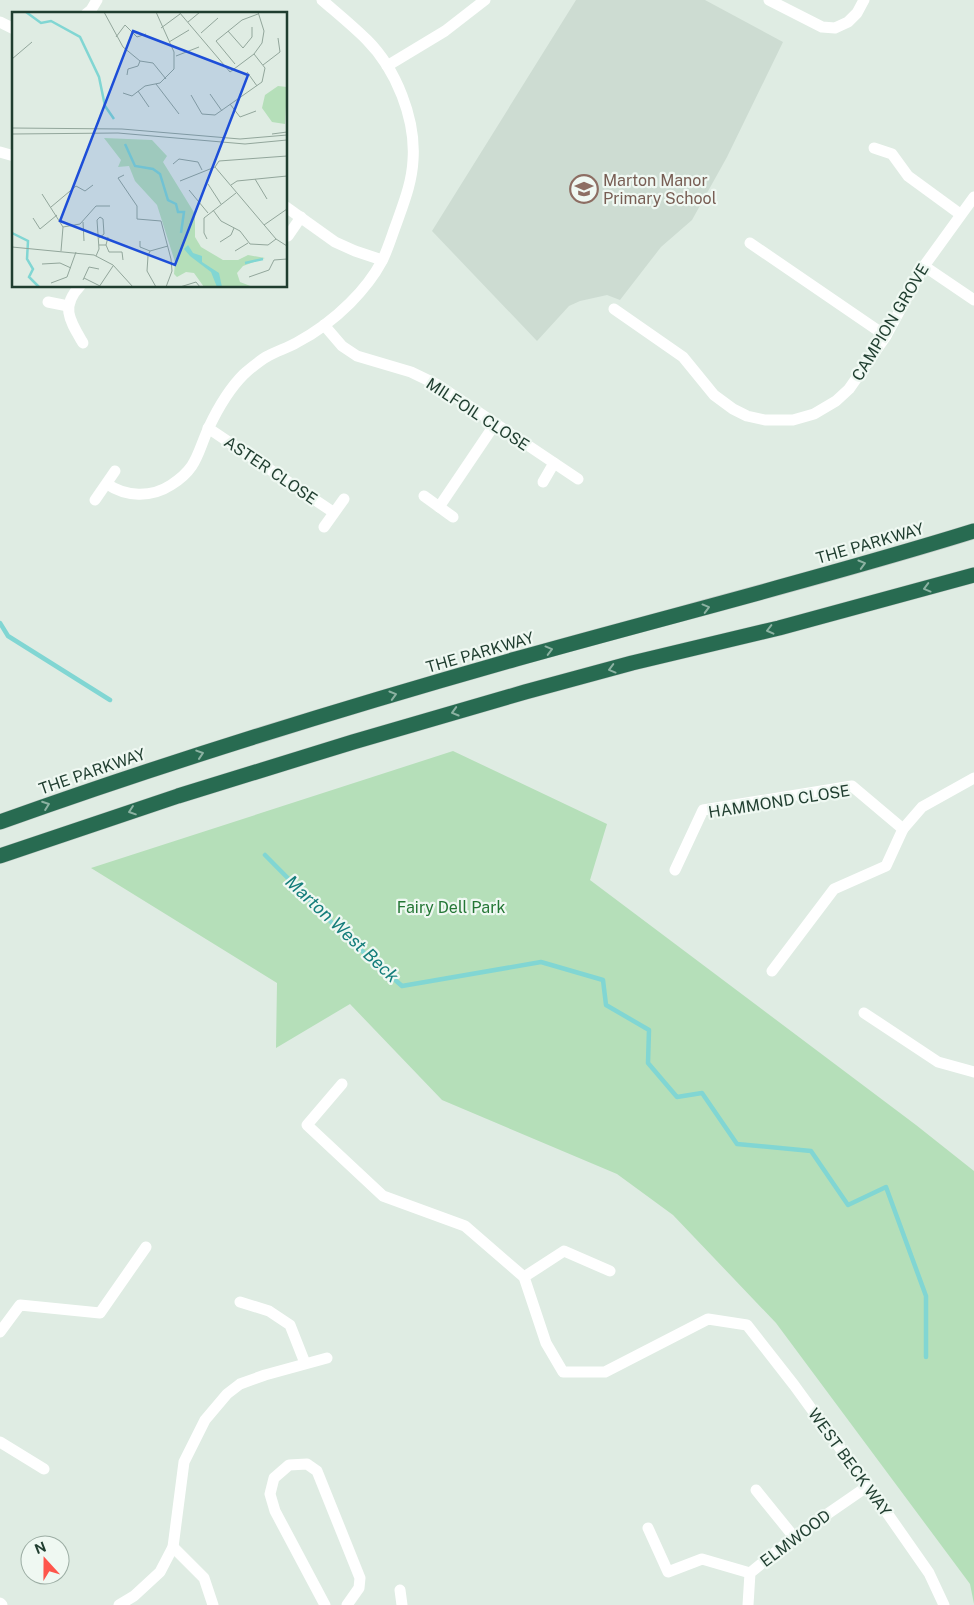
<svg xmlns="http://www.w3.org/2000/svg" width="974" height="1605" font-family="'Public Sans',sans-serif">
  <rect width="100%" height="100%" fill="#dfece3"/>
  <polygon fill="#cddcd2" points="576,0 705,0 783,42 727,157 692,220 661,247 620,300 607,295 580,301 569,306 537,341 432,231"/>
  <polygon fill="#b5dfb9" points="453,751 607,824 590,880 916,1125 974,1171 974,1604 970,1584 776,1323 673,1215 617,1174 442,1100 350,1004 276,1048 277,983 91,868"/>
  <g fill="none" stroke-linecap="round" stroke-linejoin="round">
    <g stroke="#81d6d3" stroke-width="4.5">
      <polyline points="0,623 8,636 110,700"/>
      <polyline points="265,855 344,935 402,986 541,962 603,980 606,1005 649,1030 648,1063 677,1097 702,1093 737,1144 811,1151 848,1205 886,1187 926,1296 926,1357"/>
    </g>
    <defs>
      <g id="highway">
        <path d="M 0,822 C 170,761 343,708 516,659 C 669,616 823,578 974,531"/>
        <polyline points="0,856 178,796 353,742 525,692 632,663 779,628 974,575"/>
      </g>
    </defs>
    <use href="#highway" stroke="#c0c9c5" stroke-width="16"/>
    <g stroke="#fff" stroke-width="11">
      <polyline points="769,0 822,27 835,28 848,22 857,13 864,0"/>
      <polyline points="86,14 91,10 97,0"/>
      <polyline points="0,22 14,29"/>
      <polyline points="387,66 445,31 485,0"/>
      <polyline points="874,148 892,154 908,176 960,214"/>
      <polyline points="0,152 14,156"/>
      <polyline points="286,207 335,242 355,251 382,260"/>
      <polyline points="288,236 301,217"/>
      <polyline points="750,243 886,336"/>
      <polyline points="924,266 974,300"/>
      <path d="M 80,286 C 60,307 70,321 83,343"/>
      <polyline points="48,302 68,306"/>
      <polyline points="614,309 683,357 714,395 733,409 747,416 765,420 793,420 814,414 836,401 849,389 886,336 924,266 974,197"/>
      <polyline points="324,325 342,346 357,356 411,372 438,385 578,479"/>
      <polyline points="208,428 333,512"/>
      <polyline points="543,482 554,463"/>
      <path d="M 107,484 C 126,497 151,498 171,485 C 198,468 197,453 209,427 C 218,408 229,389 244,374 C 251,368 260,360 268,356 C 277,351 287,348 296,343 C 315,333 335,318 350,303 C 362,291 374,276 382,261 C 388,249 392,235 397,222 C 404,202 412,182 413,160 C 416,119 396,69 367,40 C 353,26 337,13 322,0"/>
      <polyline points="424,496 453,517"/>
      <polyline points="95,500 115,471"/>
      <polyline points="439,507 495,424"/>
      <polyline points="324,527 344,499"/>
      <polyline points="675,870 703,810 852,786 903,829"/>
      <polyline points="772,971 834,889 886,866 903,829 922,807 974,778"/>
      <polyline points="864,1013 938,1062 974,1072"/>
      <polyline points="342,1084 307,1125 383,1196 465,1226 524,1277 546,1343 563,1372 605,1372 708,1319 747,1325 794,1385 885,1510 929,1573 944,1605"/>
      <polyline points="524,1277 564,1251 610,1271"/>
      <polyline points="240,1302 269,1311 290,1325 305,1363"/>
      <polyline points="0,1332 20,1305 100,1313 146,1247"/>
      <polyline points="0,1442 44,1469"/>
      <polyline points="756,1490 794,1537"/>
      <polyline points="648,1528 668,1572 702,1559 750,1573"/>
      <polyline points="173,1547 204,1578 213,1605"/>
      <polyline points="400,1590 402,1605"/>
      <polyline points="0,1603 2,1605"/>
      <polyline points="119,1605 134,1596 160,1572 173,1547 184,1462 205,1420 227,1394 240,1384 265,1375 327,1358"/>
      <polyline points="325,1605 275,1511 270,1494 274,1478 289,1465 307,1464 317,1471 360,1578 359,1588 347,1605"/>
      <polyline points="748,1605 750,1573 794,1537 868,1486"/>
    </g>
    <use href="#highway" stroke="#286b51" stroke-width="15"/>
  </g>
  <defs><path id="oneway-chevron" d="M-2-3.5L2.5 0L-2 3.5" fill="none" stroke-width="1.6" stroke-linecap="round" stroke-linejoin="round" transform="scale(1.25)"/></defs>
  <g stroke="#8cb2a2">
    <use href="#oneway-chevron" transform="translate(862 564) rotate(-16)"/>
    <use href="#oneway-chevron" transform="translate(927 588) rotate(165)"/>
    <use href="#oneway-chevron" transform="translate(706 608) rotate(-15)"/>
    <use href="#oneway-chevron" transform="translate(770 630) rotate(166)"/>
    <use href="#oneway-chevron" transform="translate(549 650) rotate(-15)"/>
    <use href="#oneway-chevron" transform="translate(612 669) rotate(165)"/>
    <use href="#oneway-chevron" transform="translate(393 695) rotate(-16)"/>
    <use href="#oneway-chevron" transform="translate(455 712) rotate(164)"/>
    <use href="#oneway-chevron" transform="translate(200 754) rotate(-18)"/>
    <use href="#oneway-chevron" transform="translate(46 805) rotate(-20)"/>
    <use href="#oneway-chevron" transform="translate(132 811) rotate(161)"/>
  </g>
  <defs>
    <symbol id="school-ring" viewBox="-11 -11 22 22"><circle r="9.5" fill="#eff8f2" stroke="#8d6e63" stroke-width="1.5"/><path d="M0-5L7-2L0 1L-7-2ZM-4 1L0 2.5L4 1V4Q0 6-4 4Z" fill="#8d6e63"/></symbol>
  </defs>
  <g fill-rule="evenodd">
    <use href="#school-ring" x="568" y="173" width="32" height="32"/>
  </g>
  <g text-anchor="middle" stroke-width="4.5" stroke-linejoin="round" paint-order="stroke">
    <g font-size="16" fill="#785e54" stroke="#eff8f2" text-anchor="start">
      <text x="603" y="186">Marton Manor<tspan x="603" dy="18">Primary School</tspan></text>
    </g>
    <g font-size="16" fill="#1f3d2f" stroke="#eff8f2">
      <text transform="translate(890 322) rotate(-59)" y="6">CAMPION GROVE</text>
      <text transform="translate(478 414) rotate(33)" y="6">MILFOIL CLOSE</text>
      <text transform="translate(271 470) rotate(34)" y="6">ASTER CLOSE</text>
      <text transform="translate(870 543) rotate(-16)" y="6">THE PARKWAY</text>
      <text transform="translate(480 652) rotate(-16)" y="6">THE PARKWAY</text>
      <text transform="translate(92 771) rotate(-19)" y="6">THE PARKWAY</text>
      <text transform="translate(779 801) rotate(-9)" y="6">HAMMOND CLOSE</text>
      <text transform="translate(850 1462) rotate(54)" y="6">WEST BECK WAY</text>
      <text transform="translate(795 1538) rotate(-37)" y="6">ELMWOOD</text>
    </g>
    <g font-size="16" fill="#257736" stroke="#eff8f2">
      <text x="451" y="913">Fairy Dell Park</text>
    </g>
    <g font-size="18" font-style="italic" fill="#147d7b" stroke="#eff8f2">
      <text transform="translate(342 929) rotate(43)" y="6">Marton West Beck</text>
    </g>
  </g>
  <g transform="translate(12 12)">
    <rect width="275" height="275" fill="#dfece3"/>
    <path d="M 266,74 L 275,75 L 273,112 L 260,110 L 250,96 L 253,83 ZM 92,126 L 140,128 L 155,144 L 151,150 L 183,202 L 183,225 L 189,235 L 211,248 L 226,248 L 236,243 L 253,246 L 231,254 L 225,261 L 228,270 L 241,275 L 192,275 L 182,261 L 174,260 L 165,265 L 162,262 L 163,250 L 145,193 L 123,169 L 117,154 L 106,155 L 109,148 Z" fill="#b5dfb9"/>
    <path d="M 176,233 L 181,241 L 190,244 L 190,250 L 207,261 L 210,275 L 205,275 L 199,260 L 178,244 L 172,237 Z" fill="#81d6d3"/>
    <path fill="none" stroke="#81d6d3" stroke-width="2.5" d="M 14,0 L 29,11 L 39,9 L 68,25 L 87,65 L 93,94 L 102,107M 113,132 L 123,154 L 141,157 L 148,162 L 156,188 L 164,192 L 166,200 L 172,200 L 169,221M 0,221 L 16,229 L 15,247 L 21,257 L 17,265 L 27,275M 233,251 L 251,247"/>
    <path fill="none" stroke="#92a69b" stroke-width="1" d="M 92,0 L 111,35 L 128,49 L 141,51 L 154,67M 167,0 L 218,60 L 242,42 L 250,31 L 252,19 L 246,0M 176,10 L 188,0M 149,16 L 168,2M 216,19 L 231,36 L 240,25 L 240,15M 189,21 L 206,6M 104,25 L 113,13 L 125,25 L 134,22M 157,30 L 177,18M 164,44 L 187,35M 0,47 L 20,30M 223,52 L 204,29 L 230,8 L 246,2M 251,53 L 268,40 L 266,26M 235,60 L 245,74M 115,63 L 116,57 L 126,54 L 128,49M 144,72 L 167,102M 126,79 L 137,95M 111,81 L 120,84 L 133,74 L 148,71 L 162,57 L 162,40 L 144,0M 198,82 L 210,99M 179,83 L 190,102 L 203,103 L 250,70 L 253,56 L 242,42M 218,92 L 228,105 L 244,99M 0,116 L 110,117 L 228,127 L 275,123M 0,122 L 106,121 L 233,132 L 275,128M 260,122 L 275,120M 161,152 L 167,147 L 186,150 L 190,158M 203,155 L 264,227 L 275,234M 203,155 L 207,149 L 275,144M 112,163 L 106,166 L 125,194 L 125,207 L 149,209 L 159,247 L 160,259 L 154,275M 243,167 L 255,187M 168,169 L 203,155M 196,172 L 209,192M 219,173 L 225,169 L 275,164M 177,178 L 196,201M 30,182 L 51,215 L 49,239M 39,195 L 64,174 L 73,179 L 81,173M 201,198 L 209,209 L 228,219 L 238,232 L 256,233 L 264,227M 21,206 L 28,217 L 45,203M 71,210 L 72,229M 252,213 L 275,197M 51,215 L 68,212 L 84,194 L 98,194M 195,227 L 192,221 L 192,206 L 224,181M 128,229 L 128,235 L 138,239M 208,230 L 219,223 L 222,216M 87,233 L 94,233 L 96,225M 94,233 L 97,240 L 110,240 L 111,248M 0,235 L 82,243 L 101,253 L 121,275M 223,239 L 236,231M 84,244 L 87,237 L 85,208 L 88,205 L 91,207 L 92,222 L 87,226M 30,252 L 48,251 L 59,256M 237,265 L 257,258 L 262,248 L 275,247M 72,266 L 88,274M 71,268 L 77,255 L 87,257M 39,271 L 55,265 L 64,240M 87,275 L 101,254M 144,275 L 135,259 L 136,244 L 138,239 L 156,234M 168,275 L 184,270 L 188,275"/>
    <path fill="#1d4ed8" fill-opacity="0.15" stroke="#1d4ed8" stroke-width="2.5" d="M 121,19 L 236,63 L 163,253 L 48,209 Z"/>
    <rect width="275" height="275" fill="none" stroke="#1f3d2f" stroke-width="2.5"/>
  </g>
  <g transform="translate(45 1560) rotate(339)"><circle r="24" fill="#eff8f2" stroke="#9cada4"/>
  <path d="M0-4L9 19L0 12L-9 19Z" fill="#fe554b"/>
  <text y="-8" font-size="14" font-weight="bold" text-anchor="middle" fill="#1f3d2f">N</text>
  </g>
</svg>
